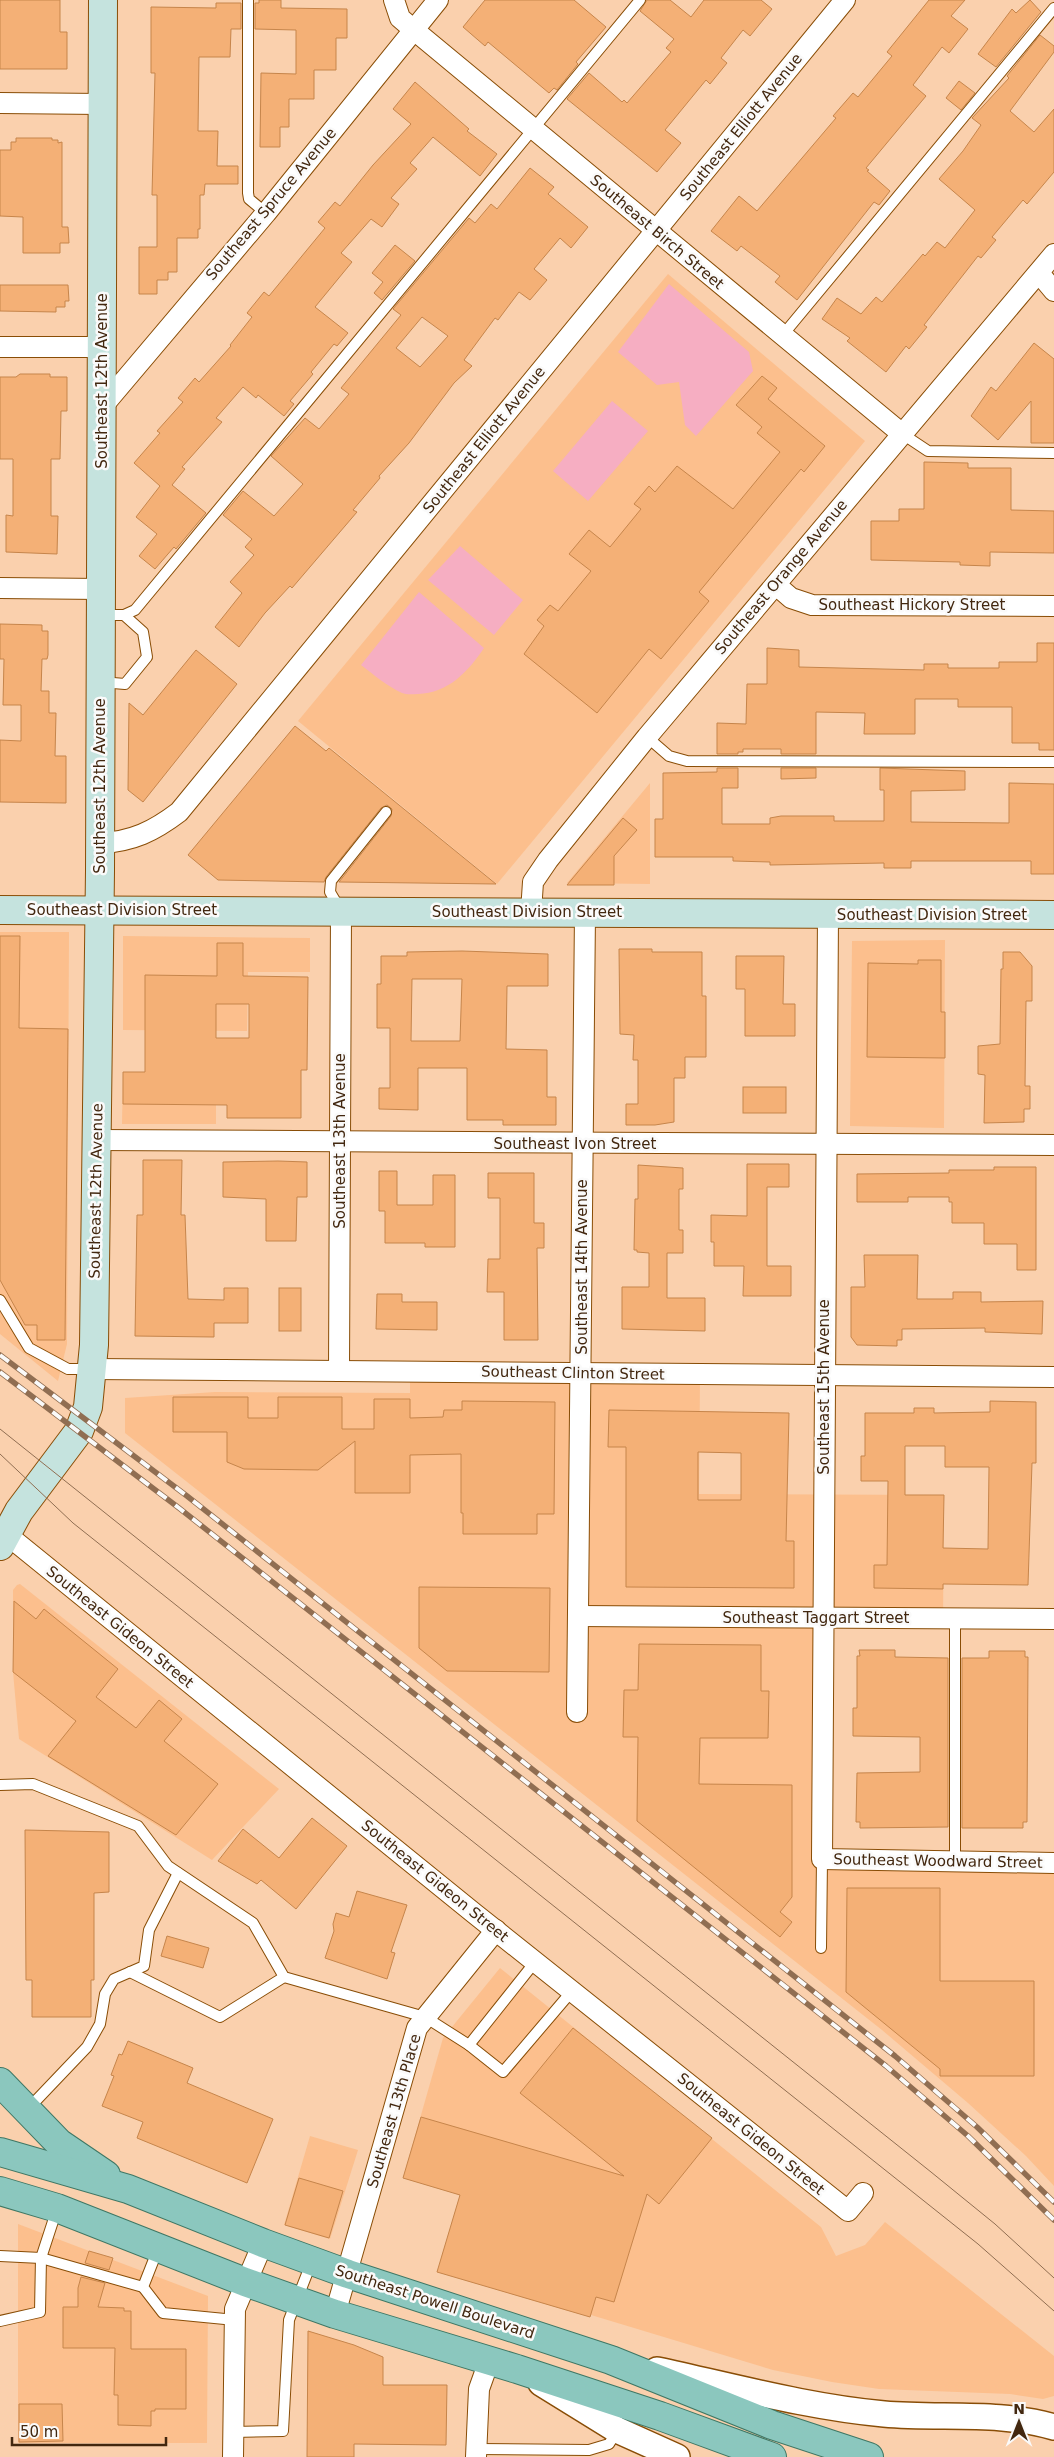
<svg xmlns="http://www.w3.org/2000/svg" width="1054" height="2457" font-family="'DejaVu Sans',sans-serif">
  <rect width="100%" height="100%" fill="#fad0ad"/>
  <g fill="#fcbf8d">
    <polygon points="668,274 865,441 497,884 298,721"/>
    <polygon points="650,783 650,884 567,883"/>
    <polygon points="0,932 69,932 67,1344 58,1381 0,1334"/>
    <polygon points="123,936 310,938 310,972 248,972 247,1031 123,1030"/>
    <polygon points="945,940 944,1128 850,1126 852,941"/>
    <polygon points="123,1072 216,1073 216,1124 122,1124"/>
    <polygon points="410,1376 700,1378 699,1494 944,1495 943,1626 829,1625 829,1852 1054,1855 1054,2186 1026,2156 968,2103 882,2030 125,1433 125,1398 215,1392 410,1393"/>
    <polygon points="20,1584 279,1789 212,1860 19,1739 13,1672 13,1590 17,1585"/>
    <polygon points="500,1968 821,2227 836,2256 865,2245 885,2222 1054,2356 1054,2396 1043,2399 1010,2394 879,2389 832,2382 773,2370 591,2315 590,2317 437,2272 460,2195 403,2178 443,2038"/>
    <polygon points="310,2136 358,2150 330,2239 284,2225"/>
    <polygon points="18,2224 208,2296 207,2443 18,2443"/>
  </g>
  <g fill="#f6aec2">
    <polygon points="669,284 749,352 753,371 696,436 685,425 679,382 657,385 618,352"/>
    <polygon points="612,401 648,431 588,501 553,471"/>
    <polygon points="460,546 523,600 494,635 428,580"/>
    <path d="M 419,592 L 484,648 C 468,672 448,693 418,694 C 413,694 407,695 402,693 C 387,686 374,675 361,665 Z"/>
  </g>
  <g fill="#f4b076" stroke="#c6854b" fill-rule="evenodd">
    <polygon points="0,0 60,0 60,32 67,32 67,69 0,69"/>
    <polygon points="259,0 281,0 281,8 347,9 347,38 336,38 336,70 314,70 314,99 289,99 289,127 280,127 280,147 260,147 261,73 296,74 296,30 255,29 255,3 259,3"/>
    <polygon points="485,0 574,0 606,27 576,62 578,64 557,90 554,88 549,93 488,42 485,46 463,27"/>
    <polygon points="647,0 670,0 691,17 704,0 761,0 772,9 750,36 743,30 721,58 727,63 710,84 706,80 665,130 681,143 657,172 567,99 589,73 622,102 624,100 627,103 671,52 666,48 674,39 640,11"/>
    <polygon points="929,0 965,0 951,16 968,29 949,53 942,47 913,85 926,96 866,168 869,170 867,171 890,191 879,205 874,202 797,300 775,282 780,276 741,246 737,251 711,231 739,196 757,211 836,118 833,116 853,93 858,97 892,56 887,52"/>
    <polygon points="1030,0 1041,12 996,67 978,54 1012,9 1016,13"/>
    <polygon points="216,3 241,3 241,29 231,29 230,57 199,57 198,131 218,131 217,166 238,166 238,184 205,184 204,195 200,195 200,229 198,229 198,238 177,238 177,272 168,272 168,280 157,280 157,294 139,294 139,247 157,247 157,195 152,195 155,73 151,73 151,7 216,8"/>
    <polygon points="1040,35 1054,46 1054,52 1010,111 1034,132 1054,109 1054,172 1027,204 1023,200 992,237 996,240 981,258 978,256 924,325 927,327 909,349 906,346 886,372 847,341 850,338 822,319 837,298 861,314 876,297 882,302 923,254 925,256 937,242 945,248 975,210 939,179 963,151 981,125 972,118 1009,78 1007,76"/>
    <polygon points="959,81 975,93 961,110 946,98"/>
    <polygon points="415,82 469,129 467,131 497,154 480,176 433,137 410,163 417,169 391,198 399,204 382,227 371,219 341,253 352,262 315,307 348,333 337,346 334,344 311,372 313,374 290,401 294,404 284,416 258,395 256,398 243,387 216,418 222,422 182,467 185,469 172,485 206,513 176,549 174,547 155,569 139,556 157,534 136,517 160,486 134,463 160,433 157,431 183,402 178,398 195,378 199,382 231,346 230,345 252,317 247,313 264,292 269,296 325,228 318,222 335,202 340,206 373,165 411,124 393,109"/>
    <polygon points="16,138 52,138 52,140 58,140 58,143 62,142 62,227 68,227 69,243 60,243 60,253 23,253 23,217 0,216 0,150 11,150 11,142 16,142"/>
    <path d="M 530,168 L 554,187 L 548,194 L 588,227 L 571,248 L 560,238 L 534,269 L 547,280 L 530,300 L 519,292 L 498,320 L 495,318 L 464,360 L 472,366 L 454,383 L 409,443 L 379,476 L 380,478 L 353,510 L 357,512 L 292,588 L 290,586 L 265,613 L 239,647 L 215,627 L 242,593 L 230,582 L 254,555 L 245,547 L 252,539 L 223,515 L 243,491 L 274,516 L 303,484 L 271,456 L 305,418 L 319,429 L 349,394 L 341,388 L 401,315 L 393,309 L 469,218 L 475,223 L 491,204 L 497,209 ZM 422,317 L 448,336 L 420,367 L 396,348 Z"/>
    <polygon points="395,245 415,261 382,300 374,293 383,282 372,273"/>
    <polygon points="0,285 68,285 69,301 65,301 65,307 56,307 56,312 0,311"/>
    <polygon points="1034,343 1054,359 1054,443 1031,443 1031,401 998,440 971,416 991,387 996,391"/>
    <polygon points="20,374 50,374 50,377 67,377 67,411 61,411 60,459 51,459 51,516 58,516 57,554 6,552 6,515 13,516 13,459 0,459 0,377 16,377"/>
    <polygon points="762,376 777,388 768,399 825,446 804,472 801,469 699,592 709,601 661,659 649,649 597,713 524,654 544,626 537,620 550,605 558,611 591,571 569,554 589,530 610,547 641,509 634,504 649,486 655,492 677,466 733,509 780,452 757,433 762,427 736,405"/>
    <polygon points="924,462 968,463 968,468 1011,468 1011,510 1054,511 1054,553 990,552 990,566 960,565 960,562 871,560 871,521 899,521 899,509 924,509"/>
    <polygon points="0,624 42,625 42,631 48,631 48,655 47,659 42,659 41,691 49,691 49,713 56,713 55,756 66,756 66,803 0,802 0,740 21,741 21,705 3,705 4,659 0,659"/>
    <polygon points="1037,643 1054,643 1054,750 1039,750 1039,743 1012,743 1012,707 958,707 958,699 915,699 915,734 864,734 865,713 816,712 816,754 781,754 781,749 743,749 743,752 738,752 738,754 717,754 717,723 746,724 747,684 767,684 767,648 799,650 799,667 924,670 924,664 948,664 948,668 999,668 999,662 1037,662"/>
    <polygon points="196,650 237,684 143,802 128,790 129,703 143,715"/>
    <polygon points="295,726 326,751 329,748 496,884 339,882 391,816 392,809 387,805 381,808 326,877 324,882 218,880 188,855"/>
    <polygon points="717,768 738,768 738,788 722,788 722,824 770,824 770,818 781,816 834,816 834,821 884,821 884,790 880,790 880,768 965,771 965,790 911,791 911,822 1009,823 1009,783 1054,784 1054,874 1031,874 1031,861 911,861 911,868 884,868 884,863 770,865 770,862 733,861 733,857 655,857 655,819 663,819 663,773 717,772"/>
    <polygon points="781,768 816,768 816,778 781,779"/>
    <polygon points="623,818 637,830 614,856 614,885 567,885"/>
    <polygon points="0,936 20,936 19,1028 68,1029 65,1340 37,1340 37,1325 25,1325 0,1280"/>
    <path d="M 217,943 L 243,943 L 243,976 L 308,977 L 307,1070 L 301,1070 L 301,1118 L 227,1118 L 227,1105 L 123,1104 L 123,1072 L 145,1072 L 145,975 L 217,976 ZM 216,1004 L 249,1004 L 249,1038 L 216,1038 Z"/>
    <polygon points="619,949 652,949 652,952 702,952 702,996 706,996 706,1057 685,1057 685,1078 674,1078 674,1122 655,1125 626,1125 626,1104 638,1104 638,1060 633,1060 634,1035 620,1034"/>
    <path d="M 462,951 L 548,954 L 548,986 L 507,986 L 506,1049 L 547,1050 L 547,1097 L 556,1097 L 556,1125 L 503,1125 L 503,1120 L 467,1120 L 467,1068 L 418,1068 L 418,1110 L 379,1109 L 379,1088 L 390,1088 L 390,1028 L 377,1028 L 377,984 L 381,984 L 381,956 L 407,956 L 407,952 ZM 412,979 L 462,979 L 460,1041 L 411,1041 Z"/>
    <polygon points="1003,952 1020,952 1032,966 1032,1001 1026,1001 1025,1086 1030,1086 1030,1109 1024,1109 1024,1122 984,1123 985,1075 978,1074 978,1046 1000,1044 1001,969 1003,969"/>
    <polygon points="736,956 784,956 783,1004 795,1004 795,1036 745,1036 745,989 736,989"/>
    <polygon points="918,960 941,960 941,1012 945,1012 945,1058 867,1057 868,963 918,964"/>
    <rect x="743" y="1087" width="43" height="26"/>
    <polygon points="143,1160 182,1160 181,1215 185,1215 188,1299 224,1300 224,1288 248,1288 248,1323 214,1323 214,1337 135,1336 137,1215 143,1215"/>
    <polygon points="278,1161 307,1162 307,1197 297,1197 296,1241 266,1241 266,1199 223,1197 223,1162"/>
    <polygon points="747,1164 789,1164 789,1187 767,1187 767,1266 791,1266 791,1296 743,1296 744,1266 714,1266 714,1242 711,1242 711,1215 747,1216"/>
    <polygon points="638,1165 683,1168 683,1189 679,1189 679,1230 683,1230 683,1253 667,1253 667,1298 705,1298 705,1331 622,1329 622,1287 649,1287 649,1253 637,1252 637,1250 634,1250 635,1199 638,1199"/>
    <polygon points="994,1167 1036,1167 1036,1270 1017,1270 1017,1244 984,1244 984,1223 952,1223 952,1202 949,1202 949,1197 908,1197 908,1202 857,1202 857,1174 949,1173 949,1170 994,1170"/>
    <polygon points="379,1171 397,1171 397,1205 433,1205 433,1175 455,1175 455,1247 425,1247 425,1243 385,1243 385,1211 379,1211"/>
    <polygon points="488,1173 534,1173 534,1223 544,1223 544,1248 537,1248 538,1340 504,1340 504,1292 487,1292 488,1259 500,1259 500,1198 488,1198"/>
    <polygon points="864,1255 918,1255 917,1299 953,1299 953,1292 981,1292 981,1302 1043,1301 1042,1334 985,1332 985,1328 902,1329 902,1340 897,1340 897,1346 857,1345 851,1337 851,1287 865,1287"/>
    <rect x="279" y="1288" width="22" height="43"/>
    <polygon points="377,1294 402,1294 402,1302 437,1302 437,1330 376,1329"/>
    <polygon points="173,1397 248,1397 248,1418 278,1418 278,1397 342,1397 342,1429 374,1429 374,1399 410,1399 410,1418 443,1417 444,1410 462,1410 462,1401 555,1402 554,1514 537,1514 537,1534 463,1534 463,1513 461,1513 461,1454 410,1455 410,1493 355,1493 355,1441 318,1470 244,1469 227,1462 227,1432 173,1432"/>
    <path d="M 990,1401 L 1036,1402 L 1036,1463 L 1032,1463 L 1028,1585 L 943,1584 L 943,1589 L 874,1588 L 874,1565 L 887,1565 L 888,1481 L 861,1481 L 861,1456 L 865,1456 L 865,1413 L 914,1413 L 914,1408 L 934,1408 L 934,1413 L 990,1412 ZM 905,1446 L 945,1446 L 945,1467 L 989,1467 L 988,1549 L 943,1548 L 944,1495 L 905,1495 Z"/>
    <path d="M 609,1410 L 789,1413 L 786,1541 L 794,1541 L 794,1588 L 626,1587 L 626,1447 L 608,1447 ZM 698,1452 L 741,1453 L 741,1500 L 698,1500 Z"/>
    <polygon points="419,1587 550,1588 549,1672 447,1671 419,1648"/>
    <polygon points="14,1601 36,1619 44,1609 118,1669 96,1697 136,1728 159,1700 182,1719 164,1741 218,1784 176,1835 48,1756 76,1721 13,1672"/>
    <polygon points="639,1644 761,1645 761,1691 769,1691 768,1738 700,1738 699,1784 792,1785 792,1897 780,1912 792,1922 780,1937 637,1821 638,1737 623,1737 624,1690 638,1690"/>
    <polygon points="859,1650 895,1650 895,1657 948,1658 948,1827 860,1828 860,1822 856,1822 857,1773 920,1772 920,1737 853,1736 853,1708 857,1708 857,1656 860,1656"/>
    <polygon points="989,1651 1025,1651 1025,1657 1028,1657 1027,1822 1023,1822 1023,1828 962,1828 962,1658 989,1658"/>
    <polygon points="312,1818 347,1846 296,1909 261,1880 257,1884 218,1861 243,1829 279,1858"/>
    <polygon points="25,1830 109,1832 109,1892 94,1893 94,1980 91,1980 91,2017 32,2017 32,1980 26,1980"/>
    <polygon points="847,1888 940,1888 940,1981 1034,1981 1034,2076 940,2076 940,2069 846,1992"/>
    <polygon points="357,1891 407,1905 391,1952 395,1953 387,1979 325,1958 334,1931 333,1924 336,1913 349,1917"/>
    <polygon points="167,1936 209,1948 203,1968 161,1956"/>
    <polygon points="573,2028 712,2138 659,2204 647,2194 614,2302 596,2297 590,2317 437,2272 460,2195 403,2178 421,2117 624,2176 520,2093"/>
    <polygon points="128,2041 193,2068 187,2083 273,2119 247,2183 137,2138 143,2122 102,2106 114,2076 111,2075 119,2054 122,2055"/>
    <polygon points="299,2178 343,2191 329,2238 285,2225"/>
    <polygon points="89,2251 113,2258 109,2270 85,2263"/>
    <polygon points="81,2277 105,2283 98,2307 124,2308 124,2311 131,2311 131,2349 186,2349 186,2409 155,2409 155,2411 151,2411 151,2426 118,2425 118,2395 114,2395 115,2348 63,2348 63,2307 78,2307 78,2288"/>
    <polygon points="308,2331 354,2345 383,2357 383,2385 447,2385 446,2445 354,2444 354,2457 307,2457"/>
    <polygon points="19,2404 62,2404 63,2441 19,2442"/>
  </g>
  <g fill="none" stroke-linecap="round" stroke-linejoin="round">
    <defs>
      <g id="service">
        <polyline points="248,0 248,193 249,199 266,213"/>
        <polyline points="782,336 1054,8"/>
        <polyline points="901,433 928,451 1054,453"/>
        <polyline points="101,615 124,615 135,610 640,0"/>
        <polyline points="101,682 125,684 147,657 143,632 124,615"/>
        <polyline points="647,737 669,756 687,761 1054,762"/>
        <polyline points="340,909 330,892 331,881 386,812"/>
        <polyline points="0,1300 29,1348 68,1369 91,1369"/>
        <polyline points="955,1619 955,1861"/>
        <polyline points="0,1785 33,1784 138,1826 168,1866 253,1923 284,1977 425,2017 469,2045 503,2072 572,1991"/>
        <polyline points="821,1948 822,1859"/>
        <polyline points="130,1972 220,2017 284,1977"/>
        <polyline points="469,2045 535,1962"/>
        <polyline points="27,2110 87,2047 100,2024 105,1994 114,1979 144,1966 149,1930 178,1873"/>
        <polyline points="158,2249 143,2287 163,2313 235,2320"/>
        <polyline points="0,2256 41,2258 143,2287"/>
        <polyline points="0,2321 40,2312 41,2258 57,2209"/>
        <polyline points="233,2432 283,2431 289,2320 312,2261"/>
        <polyline points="477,2449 589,2450 609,2444 617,2431"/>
      </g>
      <g id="minor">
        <polyline points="394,0 400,18 414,30 901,433"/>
        <polyline points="0,103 102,104"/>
        <polyline points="1039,273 1054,291"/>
        <polyline points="0,347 102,347"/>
        <polyline points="102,407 266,213 438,0"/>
        <polyline points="776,585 791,598 812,605 1054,606"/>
        <polyline points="0,588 101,589"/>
        <path d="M 100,843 C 132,842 154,831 179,812 L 845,0"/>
        <polyline points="531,912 533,882 548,860 647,737 1054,254"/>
        <polyline points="828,914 822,1859 1054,1863"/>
        <polyline points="97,1140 1054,1145"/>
        <polyline points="92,1369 1054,1377"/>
        <polyline points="339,1371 341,912"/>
        <polyline points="6,1534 475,1914 848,2211 863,2193"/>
        <polyline points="578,1616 1054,1619"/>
        <polyline points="577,1712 585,913"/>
        <polyline points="335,2314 417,2028 496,1930"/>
        <polyline points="233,2457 235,2309 263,2243"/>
        <polyline points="476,2457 479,2389 489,2361"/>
      </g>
      <g id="tertiary">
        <path d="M 657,2370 C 732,2386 807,2407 884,2414 C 940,2419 1000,2411 1054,2427"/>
        <polyline points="541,2383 617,2430 677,2457"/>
      </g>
      <g id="secondary">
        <polyline points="0,910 1054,915"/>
        <polyline points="0,1546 19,1511 79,1431 88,1407 94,1345 100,871 103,0"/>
      </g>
      <g id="primary">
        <polyline points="0,2082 59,2143 106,2175"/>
        <polyline points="0,2152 128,2189 263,2243 348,2274 611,2360 772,2425 869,2457"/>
        <polyline points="0,2191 57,2208 245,2282 335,2314 517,2369 660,2416 772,2457"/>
      </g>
    </defs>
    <use href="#service" stroke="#894d06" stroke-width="12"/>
    <use href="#minor" stroke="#894d06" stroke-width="22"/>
    <use href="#tertiary" stroke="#894d06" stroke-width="28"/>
    <use href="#secondary" stroke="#894d06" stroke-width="30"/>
    <use href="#primary" stroke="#3f7764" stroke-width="30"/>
    <use href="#service" stroke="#fff" stroke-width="10"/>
    <use href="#minor" stroke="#fff" stroke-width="20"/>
    <use href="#tertiary" stroke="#fff" stroke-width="25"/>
    <use href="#secondary" stroke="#c5e3de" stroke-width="28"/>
    <use href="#primary" stroke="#8bc7be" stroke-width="28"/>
    <g stroke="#906e52" stroke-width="1">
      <polyline points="0,1429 931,2172 995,2224 1054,2278"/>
      <polyline points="0,1454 73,1523 978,2244 1054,2311"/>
    </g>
    <defs>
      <g id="rail">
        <polyline points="0,1355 187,1496 895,2056 977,2127 1054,2202"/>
        <polyline points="0,1372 179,1508 886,2066 968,2136 1054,2220"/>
      </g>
    </defs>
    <use href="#rail" stroke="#906e52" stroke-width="5.5"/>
    <use href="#rail" stroke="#fafafa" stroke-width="4" stroke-dasharray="11" stroke-linecap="butt"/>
  </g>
  <g text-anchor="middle" stroke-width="5" stroke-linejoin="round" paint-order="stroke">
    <g font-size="15" fill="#42270f" stroke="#fafafa">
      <text transform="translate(741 127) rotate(-51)" y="5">Southeast Elliott Avenue</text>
      <text transform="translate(271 204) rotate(-50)" y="5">Southeast Spruce Avenue</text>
      <text transform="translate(657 232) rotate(40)" y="5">Southeast Birch Street</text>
      <text transform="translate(102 381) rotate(-90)" y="5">Southeast 12th Avenue</text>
      <text transform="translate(484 440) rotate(-51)" y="5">Southeast Elliott Avenue</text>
      <text transform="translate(781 577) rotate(-50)" y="5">Southeast Orange Avenue</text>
      <text x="912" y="610">Southeast Hickory Street</text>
      <text transform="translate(100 786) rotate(-90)" y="5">Southeast 12th Avenue</text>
      <text x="122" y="915">Southeast Division Street</text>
      <text x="527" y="917">Southeast Division Street</text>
      <text x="932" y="920">Southeast Division Street</text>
      <text transform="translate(340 1141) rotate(-90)" y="5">Southeast 13th Avenue</text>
      <text x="575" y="1149">Southeast Ivon Street</text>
      <text transform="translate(96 1191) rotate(-89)" y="5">Southeast 12th Avenue</text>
      <text transform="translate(582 1267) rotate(-90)" y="5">Southeast 14th Avenue</text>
      <text transform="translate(573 1373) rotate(1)" y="5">Southeast Clinton Street</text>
      <text transform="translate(824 1387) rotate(-90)" y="5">Southeast 15th Avenue</text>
      <text x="816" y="1623">Southeast Taggart Street</text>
      <text transform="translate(120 1627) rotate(39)" y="5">Southeast Gideon Street</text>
      <text transform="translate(938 1861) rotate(1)" y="5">Southeast Woodward Street</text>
      <text transform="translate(435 1881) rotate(39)" y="5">Southeast Gideon Street</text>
      <text transform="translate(394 2111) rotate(-74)" y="5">Southeast 13th Place</text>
      <text transform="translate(751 2134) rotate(39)" y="5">Southeast Gideon Street</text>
      <text transform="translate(435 2302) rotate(18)" y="5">Southeast Powell Boulevard</text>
    </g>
  </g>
  <g transform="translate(1019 2422)" stroke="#fafafa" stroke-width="4" paint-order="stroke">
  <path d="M0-4L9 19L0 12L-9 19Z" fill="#42270f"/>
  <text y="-8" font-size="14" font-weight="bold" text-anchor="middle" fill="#42270f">N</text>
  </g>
  <path d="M12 2437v8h154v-8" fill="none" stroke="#42270f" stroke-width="2.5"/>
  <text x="20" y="2437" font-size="15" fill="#42270f" stroke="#fafafa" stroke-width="4" paint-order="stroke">50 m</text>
</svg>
